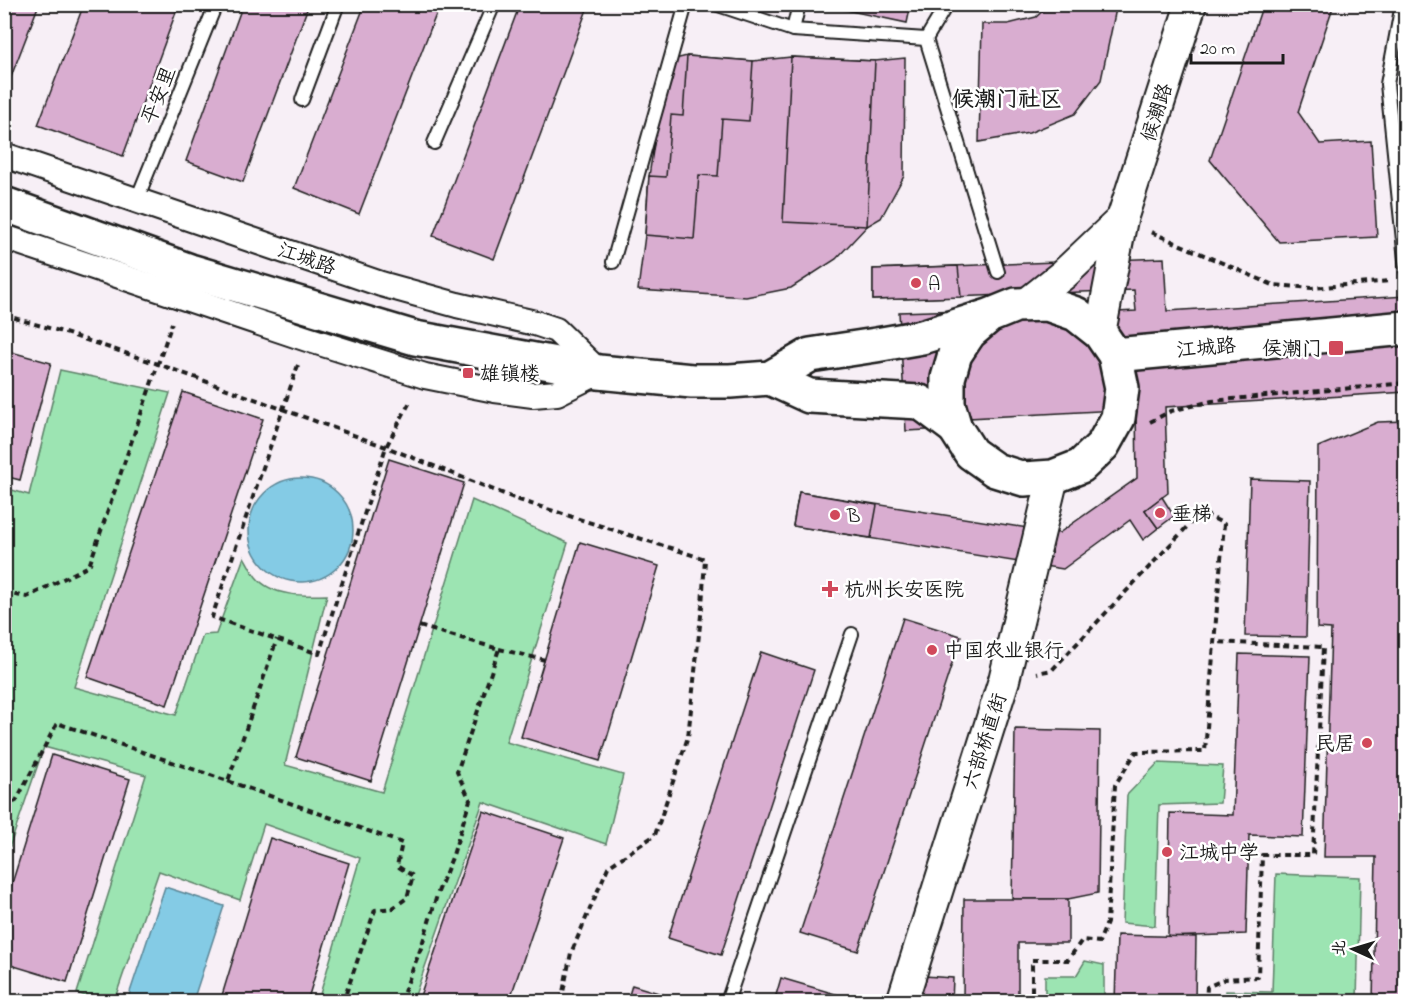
<svg xmlns="http://www.w3.org/2000/svg" width="1410" height="1006" font-family="'Indie Flower','LXGW WenKai TC',sans-serif">
  <rect width="100%" height="100%" fill="#f7eff6"/>
  <filter id="ink" filterUnits="userSpaceOnUse"><feTurbulence type="fractalNoise" baseFrequency=".0167" numOctaves="2"/><feDisplacementMap in="SourceGraphic" scale="12" xChannelSelector="R" yChannelSelector="G"/><feConvolveMatrix kernelMatrix="1 2 1 2 8 2 1 2 1" color-interpolation-filters="sRGB"/></filter>
  <g filter="url(#ink)">
    <g fill="#9ce4b2" stroke="#5c8067" stroke-width="1.5">
      <path d="M 60,370 L 170,393 L 74,687 L 176,715 L 203,635 L 216,634 L 244,557 C 248,563 251,571 256,577 C 272,597 305,596 327,595 L 285,765 L 382,792 L 472,500 L 568,543 L 506,742 L 623,775 L 606,844 L 483,802 L 413,1001 L 318,1001 L 360,858 L 264,824 L 240,900 L 159,871 L 114,1001 L 99,1001 L 77,993 L 146,775 L 44,747 L 5,860 L 5,488 L 29,495 Z"/>
      <polygon points="1158,763 1223,766 1220,803 1159,805 1155,926 1122,923 1127,795"/>
      <polygon points="1276,874 1360,877 1357,1001 1226,1001 1226,991 1272,992"/>
      <polygon points="1085,961 1104,965 1104,1001 1045,1001 1045,976 1076,976"/>
    </g>
    <g fill="#84cbe5" stroke="#5a8595" stroke-width="1.5">
      <circle cx="301" cy="530" r="52"/>
      <polygon points="165,887 224,906 193,1001 127,1001"/>
    </g>
    <g fill="#d9add0" stroke="#1c1c1c" stroke-width="1.5">
      <polygon points="4,4 39,4 4,95"/>
      <polygon points="84,4 179,4 123,156 38,125"/>
      <polygon points="243,4 309,4 243,182 186,161"/>
      <polygon points="365,4 440,4 359,214 294,188"/>
      <polygon points="520,4 589,4 494,259 433,236"/>
      <polygon points="832,4 911,4 907,23 832,7"/>
      <polygon points="1050,4 1117,4 1101,80 1075,114 1029,133 979,142 982,24 1008,24 1036,17"/>
      <polygon points="1263,4 1334,4 1298,112 1320,144 1371,141 1377,237 1279,242 1210,160"/>
      <polygon points="687,56 753,61 791,57 875,61 905,58 904,176 881,218 867,226 836,259 791,288 746,297 638,290 645,235 649,176 667,61"/>
      <polygon points="687,56 753,61 749,121 722,119 718,176 699,175 694,239 645,235 649,176 666,177 671,115 683,116"/>
      <polygon points="791,57 875,61 867,226 783,222"/>
      <polygon points="1164,258 1167,311 1406,296 1406,392 1165,407 1168,493 1145,510 1158,528 1143,540 1130,520 1063,569 793,526 799,492 1059,533 1137,478 1136,409 969,418 969,428 906,431 899,312 962,310 963,320 1136,311 1134,290 873,300 873,269"/>
      <polygon points="958,266 961,297 873,300 873,269"/>
      <polygon points="4,350 51,363 20,480 4,476"/>
      <polygon points="183,392 263,419 167,705 87,677"/>
      <polygon points="1406,421 1406,1002 1373,1002 1376,857 1324,857 1331,629 1317,628 1318,447 1378,422"/>
      <polygon points="389,459 464,483 371,781 296,757"/>
      <polygon points="1250,479 1310,481 1306,637 1245,636"/>
      <polygon points="799,492 877,505 871,538 793,526"/>
      <polygon points="1162,497 1174,516 1158,528 1145,510"/>
      <polygon points="580,542 659,566 600,761 521,737"/>
      <polygon points="903,618 961,636 858,951 800,933"/>
      <polygon points="761,652 814,670 721,955 668,938"/>
      <polygon points="1239,654 1310,656 1303,837 1249,835 1246,934 1168,937 1170,813 1233,815"/>
      <polygon points="1015,729 1100,731 1098,893 1068,899 1012,899"/>
      <polygon points="52,755 130,779 67,982 4,963 4,909"/>
      <polygon points="483,811 564,838 509,1002 418,1002"/>
      <polygon points="270,838 349,863 307,1002 220,1002"/>
      <polygon points="964,899 1068,899 1068,943 1018,943 1018,1002 963,1002"/>
      <polygon points="1117,935 1196,937 1195,1002 1115,1002"/>
      <polygon points="924,976 953,978 952,1002 917,1002"/>
      <polygon points="781,978 842,996 840,1002 774,1002"/>
      <polygon points="632,985 682,1000 682,1002 627,1002"/>
    </g>
    <g fill="none" stroke-linecap="round" stroke-linejoin="round">
      <defs>
        <g id="service">
          <polyline points="715,4 793,30 926,39 998,272"/>
          <polyline points="1402,4 1387,84 1406,270"/>
          <polyline points="793,30 799,4"/>
          <polyline points="926,39 947,4"/>
          <polyline points="302,100 338,4"/>
          <polyline points="434,143 494,4"/>
          <polyline points="137,199 216,4"/>
          <polyline points="613,262 686,4"/>
          <polyline points="727,1002 852,634"/>
        </g>
        <polyline id="minor" points="4,155 381,284 457,305 535,323 556,330 599,372 557,393 533,395 495,390 425,376 307,339 4,237"/>
        <g id="tertiary">
          <polyline points="1122,219 1191,4"/>
          <polyline points="1025,305 1064,274 1122,219 1100,333"/>
          <polyline points="902,1002 1004,680 1053,477"/>
        </g>
        <g id="primary">
          <polyline points="4,204 190,271 415,338 599,372 692,381 730,381 770,378 810,355 876,345 922,337 989,316 1016,305 1047,304 1076,314 1100,333 1115,355 1122,388 1118,418 1103,445 1081,466 1053,477 1024,479 995,470 971,453 955,428 948,404 948,378 955,354 969,333 989,316"/>
          <polyline points="1115,355 1406,328"/>
          <polyline points="770,378 809,396 920,402 955,428"/>
        </g>
      </defs>
      <use href="#service" stroke="#1c1c1c" stroke-width="16"/>
      <use href="#minor" stroke="#1c1c1c" stroke-width="28"/>
      <use href="#tertiary" stroke="#1c1c1c" stroke-width="34"/>
      <use href="#primary" stroke="#1c1c1c" stroke-width="38"/>
      <g stroke="#1c1c1c" stroke-width="4" stroke-dasharray="6 4.5" stroke-linecap="butt">
        <polyline points="1151,232 1273,285 1312,288 1390,281"/>
        <polyline points="4,315 59,331 158,364 282,409 386,447 519,500 705,559 702,606 688,737 655,835 608,867 571,953 561,1002"/>
        <polyline points="298,365 212,617 319,654 386,447 411,400"/>
        <polyline points="1150,422 1171,411 1212,401 1406,383"/>
        <polyline points="4,593 27,597 89,566 172,323"/>
        <polyline points="499,649 545,660"/>
        <polyline points="228,781 402,843 397,866 413,876 407,898 393,908 375,910 343,1002"/>
        <polyline points="4,807 16,801 57,723 228,781 277,639"/>
        <polyline points="400,1002 421,948 438,892 453,855 470,800 457,772 499,649 419,626"/>
        <polyline points="1032,1002 1032,960 1068,960 1082,940 1099,942 1107,923 1115,785 1136,752 1205,751 1224,524 1201,512 1052,670 1037,673"/>
        <polyline points="1206,1002 1207,987 1225,979 1258,977 1262,855 1313,855 1323,647 1214,642"/>
      </g>
      <use href="#service" stroke="#fff" stroke-width="12"/>
      <use href="#minor" stroke="#fff" stroke-width="24"/>
      <use href="#tertiary" stroke="#fff" stroke-width="30"/>
      <use href="#primary" stroke="#fff" stroke-width="33"/>
    </g>
  </g>
  <g fill="#d1495b" stroke="#fff" stroke-width="2">
    <circle cx="916" cy="283" r="6"/>
    <rect x="1328" y="340" width="16" height="16" rx="3"/>
    <rect x="462" y="367" width="12" height="12" rx="3"/>
    <circle cx="1160" cy="513" r="6"/>
    <circle cx="835" cy="515" r="6"/>
    <path d="M827 580h6v6h6v6h-6v6h-6v-6h-6v-6h6z"/>
    <circle cx="932" cy="650" r="6"/>
    <circle cx="1367" cy="743" r="6"/>
    <circle cx="1167" cy="852" r="6"/>
  </g>
  <g text-anchor="middle" stroke-width="5" stroke-linejoin="round" paint-order="stroke">
    <g font-size="20" fill="#1c1c1c" stroke="#fff">
      <text transform="translate(158 95) rotate(-68)" y="7">平安里</text>
      <text transform="translate(1156 112) rotate(-72)" y="7">候潮路</text>
      <text transform="translate(307 258) rotate(19)" y="7">江城路</text>
      <text transform="translate(1206 347) rotate(-5)" y="7">江城路</text>
      <text transform="translate(984 741) rotate(-72)" y="7">六部桥直街</text>
    </g>
    <g font-size="20" fill="#1c1c1c" stroke="#fff" text-anchor="start">
      <text x="928" y="290">A</text>
      <text x="1322" y="355" text-anchor="end">侯潮门</text>
      <text x="480" y="380">雄镇楼</text>
      <text x="1172" y="520">垂梯</text>
      <text x="847" y="522">B</text>
      <text x="844" y="596">杭州长安医院</text>
      <text x="944" y="657">中国农业银行</text>
      <text x="1355" y="750" text-anchor="end">民居</text>
      <text x="1179" y="859">江城中学</text>
    </g>
    <g font-size="22" font-weight="bold" fill="#1c1c1c" stroke="#fff">
      <text x="1007" y="106">候潮门社区</text>
    </g>
  </g>
  <rect width="1410" height="1006" fill="none" stroke="#fff" stroke-width="24"/>
  <rect x="12" y="12" width="1386" height="982" fill="none" stroke="#1c1c1c" stroke-width="2" filter="url(#ink)"/>
  <g transform="translate(1353 949) rotate(274)" stroke="#ffffff" stroke-width="4.5" paint-order="stroke">
  <path d="M0-4.5L10 22L0 15L-10 22Z" fill="#1c1c1c"/>
  <text y="-9" font-size="16" font-weight="bold" text-anchor="middle" fill="#1c1c1c">北</text>
  </g>
  <path d="M1191 54v9h92v-9" fill="none" stroke="#1c1c1c" stroke-width="3"/>
  <text x="1200" y="54" font-size="18" fill="#1c1c1c" stroke="#ffffff" stroke-width="4.5" paint-order="stroke">20 m</text>
</svg>
